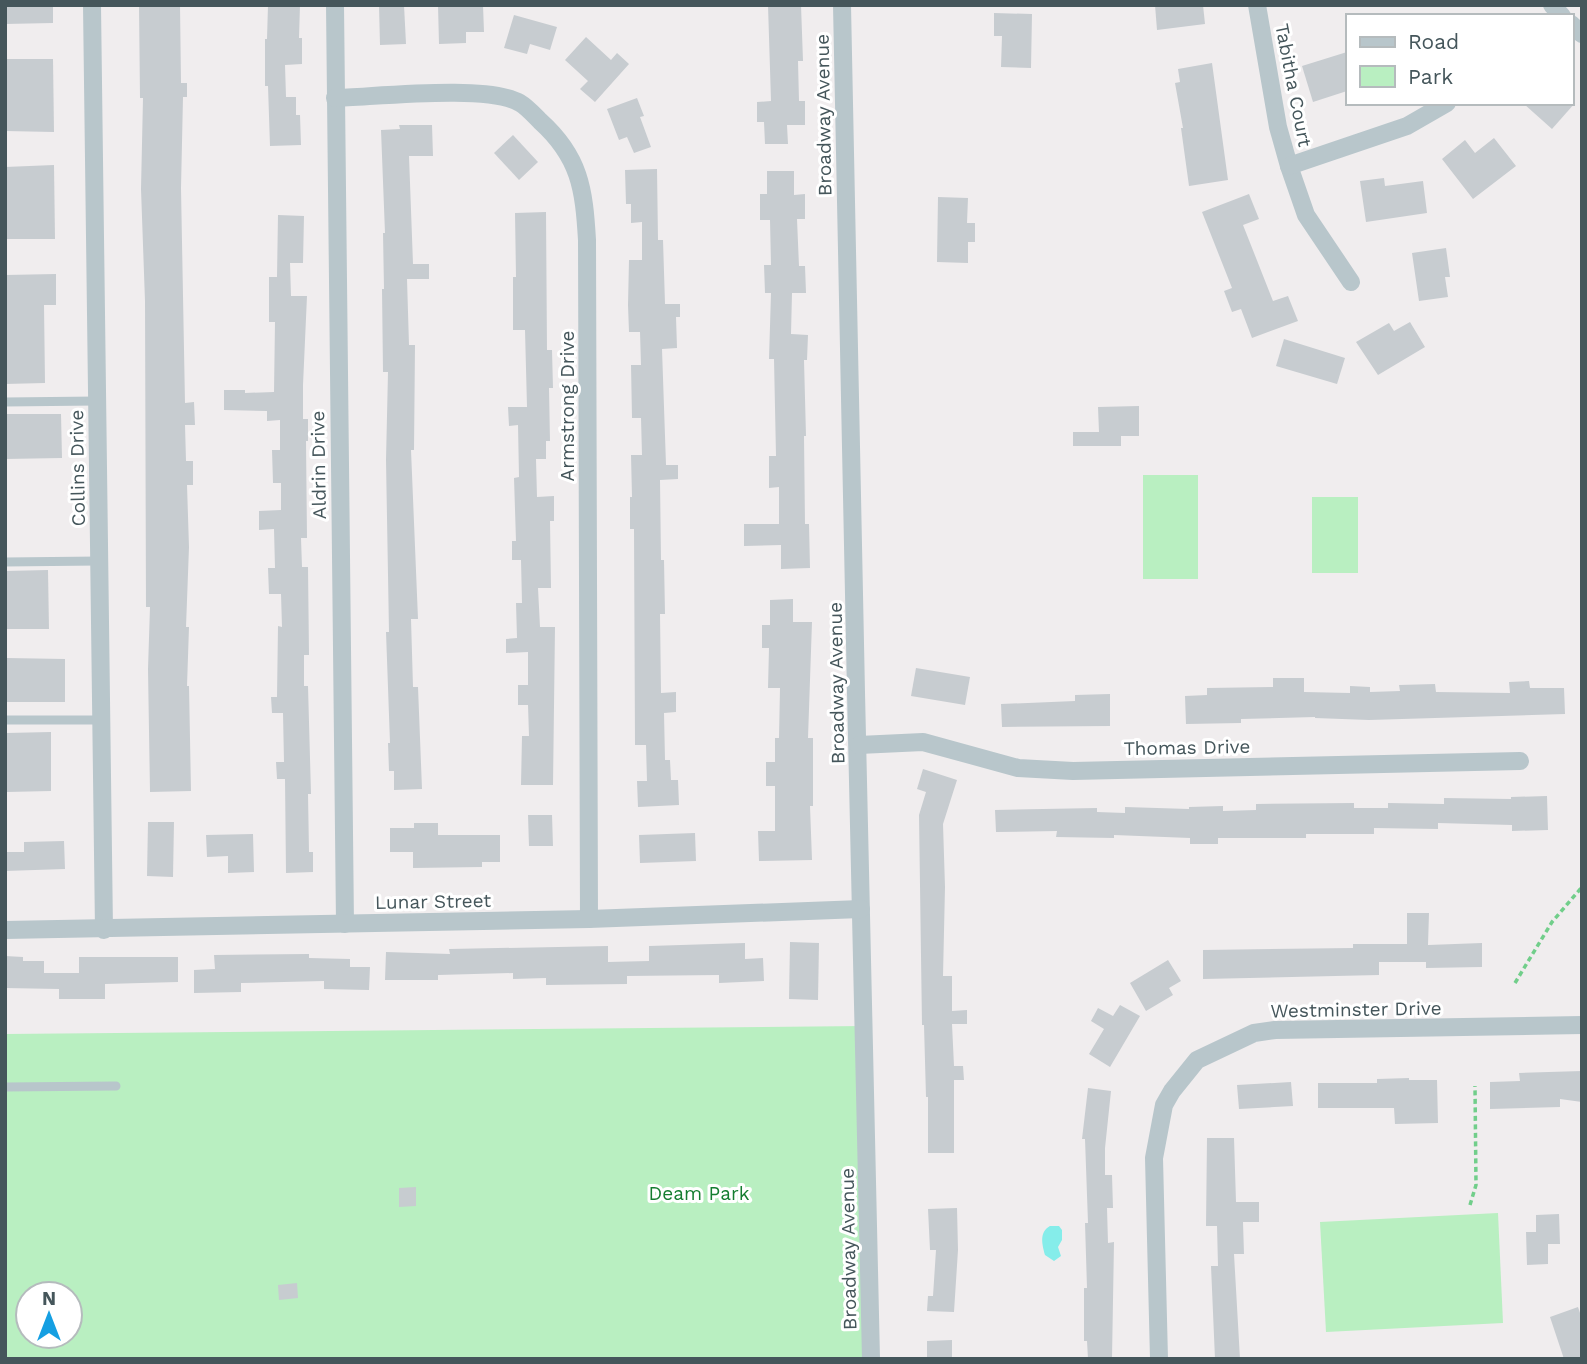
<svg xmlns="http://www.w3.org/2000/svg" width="1587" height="1364" font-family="'Work Sans',sans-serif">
  <rect width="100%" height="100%" fill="#f0edee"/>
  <g fill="#b9efc1" fill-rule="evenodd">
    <rect x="1143" y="475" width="55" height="104"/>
    <rect x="1312" y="497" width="46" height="76"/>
    <path d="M 864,1026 L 871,1359 L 5,1359 L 5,1034 ZM 28,1294 L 70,1294 L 70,1336 L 28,1336 Z"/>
    <polygon points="1498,1213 1503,1323 1326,1332 1320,1222"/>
  </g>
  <path fill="#85edea" d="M 1050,1226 L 1059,1226 L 1062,1230 L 1062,1240 L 1058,1247 L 1061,1256 L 1054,1261 L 1045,1255 C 1042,1244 1039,1232 1050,1226 Z"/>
  <g fill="#c7ccd0">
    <polygon points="5,5 53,5 53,23 5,24"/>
    <polygon points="139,5 180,5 181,83 187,83 187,97 183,97 181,188 185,403 194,402 195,425 185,425 186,461 193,461 193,485 187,485 189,547 186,627 189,627 187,686 189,686 191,791 150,792 148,669 150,607 146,607 145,301 141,189 143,98 140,98"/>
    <polygon points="268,5 300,5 299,38 302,38 302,64 285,65 286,97 296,97 296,115 300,115 301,145 270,146 268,86 265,86 265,39 267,39"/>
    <polygon points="379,5 404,5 406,44 380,45"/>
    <polygon points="438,5 483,5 484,32 466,32 466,43 439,44"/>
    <polygon points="768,5 801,5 803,61 798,61 799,101 805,101 805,125 787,125 788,144 765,144 764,122 757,122 757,102 771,101"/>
    <polygon points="1155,5 1203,5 1205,24 1157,30"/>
    <polygon points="994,13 1032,14 1031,68 1001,67 1002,36 994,36"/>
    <polygon points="514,15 557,27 550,50 530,44 527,54 504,48"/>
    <polygon points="586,37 611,60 617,53 629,64 595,102 580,89 588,81 565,60"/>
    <polygon points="1347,52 1347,91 1313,102 1302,66"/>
    <polygon points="5,59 53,59 54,132 5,131"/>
    <polygon points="1212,63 1228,180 1189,186 1181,128 1183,128 1175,83 1180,82 1178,69"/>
    <polygon points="637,98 644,116 640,117 651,147 634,153 627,137 619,140 607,109"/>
    <polygon points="1523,103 1575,103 1552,129"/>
    <polygon points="399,125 432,125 433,156 409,156 413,264 429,264 429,279 407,279 409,345 415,345 414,450 411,450 418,619 411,619 413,687 418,687 422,789 394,790 394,771 389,771 388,743 390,743 386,632 389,632 386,460 388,372 383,372 382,289 384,289 383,233 385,233 381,130 400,129"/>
    <polygon points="513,135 538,162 519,180 494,153"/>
    <polygon points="1494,138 1516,166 1473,199 1442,159 1465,140 1475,153"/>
    <polygon points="54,165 55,239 5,239 5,167"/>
    <polygon points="657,169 658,240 663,240 665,304 680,304 680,317 676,317 677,348 662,349 666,465 678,465 678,479 660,480 661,560 664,560 665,614 660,614 661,693 676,692 676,712 664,713 665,760 670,760 671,780 678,780 679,805 638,807 637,781 647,781 646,745 635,745 634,529 630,529 630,497 632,497 631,455 642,455 641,418 632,418 631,365 641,365 640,332 629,332 628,305 629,260 642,260 642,222 631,223 631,204 626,204 625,170"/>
    <polygon points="767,171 794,171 794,195 805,194 805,219 797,219 799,266 805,266 806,293 792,293 791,334 808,335 807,360 804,360 806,436 804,436 805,524 809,524 810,568 781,569 781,545 744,546 744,524 779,524 779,487 769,488 769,456 776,456 774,359 769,359 771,293 765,293 764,265 771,265 770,220 760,220 760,194 767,194"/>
    <polygon points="1384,178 1385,186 1423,181 1427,213 1366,222 1360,181"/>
    <polygon points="1249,194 1259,219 1243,225 1273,301 1288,296 1298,321 1252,338 1241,309 1232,312 1224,291 1232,288 1202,212"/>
    <polygon points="938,197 968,198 967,223 975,223 975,242 968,242 968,263 937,262"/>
    <polygon points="546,212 547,350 552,350 553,388 549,388 550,441 546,441 546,459 536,459 537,497 554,496 554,521 550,521 551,588 538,588 540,627 555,627 553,785 521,785 522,736 529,736 528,705 518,705 518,685 528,685 528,652 506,653 506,639 517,638 516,603 522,603 521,560 512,560 512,541 516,541 514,478 519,477 518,425 509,426 508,407 527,407 525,330 513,330 513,277 516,277 515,213"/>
    <polygon points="278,215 304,216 303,263 290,263 291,296 307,296 303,385 303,419 308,419 308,441 306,441 307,538 301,538 302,567 308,567 309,655 304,655 304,686 308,686 311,794 308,794 309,852 313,852 313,872 286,873 285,779 277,779 276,762 284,762 283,713 272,713 271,697 277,697 278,626 282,627 281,594 269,594 268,568 275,568 274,529 259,530 259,511 281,510 281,483 273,483 272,450 280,450 280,420 267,421 267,411 224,410 224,390 245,390 245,393 274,392 275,322 269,322 269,277 277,277"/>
    <polygon points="1446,248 1450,277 1445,277 1448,297 1419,301 1412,253"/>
    <polygon points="56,274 56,305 44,305 45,383 5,384 5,275"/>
    <polygon points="1410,322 1425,347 1378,375 1356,342 1389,323 1394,331"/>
    <polygon points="1284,339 1345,358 1337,384 1276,366"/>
    <polygon points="1139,406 1139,436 1121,436 1121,446 1073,446 1073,432 1099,432 1098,407"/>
    <polygon points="5,414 61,414 62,458 5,459"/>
    <polygon points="48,570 49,629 5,629 5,571"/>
    <polygon points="793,599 793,622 812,622 808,738 813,738 813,806 810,806 812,860 759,861 758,831 775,831 775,786 766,786 766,762 775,762 775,738 779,738 780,688 768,688 769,648 762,648 762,625 770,625 770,600"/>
    <polygon points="7,658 65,659 65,702 6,702"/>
    <polygon points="916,668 970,677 965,705 911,696"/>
    <polygon points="1273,678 1304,678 1304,692 1350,693 1350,686 1370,687 1370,692 1400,691 1399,685 1435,684 1436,692 1510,693 1509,682 1529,681 1530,688 1564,688 1565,714 1369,720 1315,718 1315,717 1241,719 1241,723 1186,724 1185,696 1207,695 1207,688 1273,687"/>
    <polygon points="1110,694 1110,726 1002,727 1001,704 1075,701 1075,695"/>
    <polygon points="51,732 51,791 7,792 6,733"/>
    <polygon points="923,769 957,780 943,824 945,887 943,976 952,976 952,1011 967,1010 967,1024 952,1024 954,1066 963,1066 964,1080 954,1080 954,1153 928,1153 928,1097 926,1097 924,1025 922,1025 919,815 926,792 917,789"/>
    <polygon points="1547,796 1548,830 1512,831 1512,825 1438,823 1438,829 1374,828 1374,834 1306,834 1306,838 1218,838 1218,844 1190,844 1190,838 1114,835 1114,838 1056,837 1057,831 996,832 995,810 1097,808 1097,812 1125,813 1125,807 1189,809 1189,807 1223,806 1223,811 1256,810 1256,804 1354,803 1354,808 1388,808 1388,803 1444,804 1444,798 1511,799 1511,797"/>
    <polygon points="528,815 552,815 553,846 529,846"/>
    <polygon points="148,822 174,822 173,877 147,876"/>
    <polygon points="414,823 438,823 438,835 500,835 500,862 482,862 482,867 413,868 413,852 390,852 390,828 414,828"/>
    <polygon points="695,833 696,861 640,863 639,835"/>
    <polygon points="253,834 254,872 228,873 228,856 207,857 206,835"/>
    <polygon points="64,841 65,869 5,871 5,852 24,852 24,842"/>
    <polygon points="1407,913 1429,913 1428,945 1482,943 1482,967 1426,968 1426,962 1379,962 1379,975 1203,979 1203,950 1353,948 1353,944 1407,944"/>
    <polygon points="790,942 819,943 818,1000 789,999"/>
    <polygon points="745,943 745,959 763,958 764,981 719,983 719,975 627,976 627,984 546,985 546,978 513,979 513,973 438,975 438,980 385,980 386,952 450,954 449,949 608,946 608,962 649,961 649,946"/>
    <polygon points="309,954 309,958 350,959 350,967 370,967 369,990 324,989 324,981 241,983 241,992 194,993 194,970 215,969 214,955"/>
    <polygon points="5,956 23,957 23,961 44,961 44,973 79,973 79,957 178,957 178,982 105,984 105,999 59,999 59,989 5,988"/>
    <polygon points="1168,960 1181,981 1169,988 1173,995 1146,1011 1130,983"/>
    <polygon points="1120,1005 1140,1016 1110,1067 1089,1054 1104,1029 1091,1021 1098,1008 1113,1016"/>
    <polygon points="1582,1071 1582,1102 1560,1099 1560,1107 1490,1109 1490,1082 1520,1081 1519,1073"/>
    <polygon points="1409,1078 1409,1080 1437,1080 1438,1123 1395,1124 1394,1108 1318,1108 1318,1083 1377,1083 1377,1079"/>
    <polygon points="1291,1082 1293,1106 1239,1109 1237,1085"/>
    <polygon points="1088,1088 1111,1091 1105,1148 1105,1175 1112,1175 1113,1208 1107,1208 1108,1243 1114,1242 1112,1359 1088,1359 1087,1341 1084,1341 1084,1288 1087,1288 1085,1223 1088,1223 1085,1139 1082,1139"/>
    <polygon points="1207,1138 1234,1138 1236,1202 1259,1202 1259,1222 1243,1222 1244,1254 1234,1254 1240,1359 1215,1359 1211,1266 1218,1266 1217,1226 1206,1226"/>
    <polygon points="416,1187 416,1206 399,1207 399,1188"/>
    <polygon points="957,1208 958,1250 954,1312 927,1311 928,1296 933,1296 936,1250 930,1250 928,1209"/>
    <polygon points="1559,1214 1560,1244 1548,1244 1548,1264 1527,1265 1526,1232 1536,1232 1536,1215"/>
    <polygon points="297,1283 298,1298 279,1300 278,1285"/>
    <polygon points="1578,1307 1582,1319 1582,1359 1564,1359 1550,1317"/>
    <polygon points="952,1340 952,1359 927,1359 927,1341"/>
  </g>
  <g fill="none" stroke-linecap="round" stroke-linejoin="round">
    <g stroke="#71ce8a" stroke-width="3.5" stroke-dasharray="5 3.5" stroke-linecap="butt">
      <polyline points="1515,983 1552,922 1582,887"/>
      <polyline points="1470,1205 1476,1185 1475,1086"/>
    </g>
    <g stroke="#b8c6cb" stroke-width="9">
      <polyline points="5,402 97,401"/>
      <polyline points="5,562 99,561"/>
      <polyline points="5,720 101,720"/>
      <polyline points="5,1087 116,1086"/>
    </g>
    <g stroke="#b8c6cb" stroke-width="18">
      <polyline points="92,5 104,930"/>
      <polyline points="335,5 345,924"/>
      <path d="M 842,5 C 849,456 862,908 871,1359"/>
      <polyline points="1257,5 1278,127 1289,166 1306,215 1351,282"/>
      <polyline points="1552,5 1562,16"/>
      <polyline points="1571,24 1582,34"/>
      <path d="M 335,98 C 375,97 489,84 520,103 C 527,107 534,115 540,121 C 580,157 584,189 587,240 L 589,919"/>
      <polyline points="1289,166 1407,126 1447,103"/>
      <polyline points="859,745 923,742 1018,768 1073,771 1520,761"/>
      <polyline points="5,930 589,919 861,909"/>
      <polyline points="1159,1359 1154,1158 1164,1105 1172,1091 1197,1060 1254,1033 1275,1030 1582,1025"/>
    </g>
  </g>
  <g text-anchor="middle" stroke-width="6" stroke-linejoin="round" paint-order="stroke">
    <g font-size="19" fill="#45565b" stroke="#fff">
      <text transform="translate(1294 85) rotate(79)" y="7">Tabitha Court</text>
      <text transform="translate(823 115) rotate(-91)" y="7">Broadway Avenue</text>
      <text transform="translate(567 406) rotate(-90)" y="7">Armstrong Drive</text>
      <text transform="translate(318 465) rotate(-91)" y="7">Aldrin Drive</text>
      <text transform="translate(77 468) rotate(-91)" y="7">Collins Drive</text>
      <text transform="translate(836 683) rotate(-91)" y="7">Broadway Avenue</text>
      <text transform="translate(1187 747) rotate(-1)" y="7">Thomas Drive</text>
      <text transform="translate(433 901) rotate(-1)" y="7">Lunar Street</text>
      <text transform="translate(1356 1009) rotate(-1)" y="7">Westminster Drive</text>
      <text transform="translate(848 1249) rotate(-91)" y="7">Broadway Avenue</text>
    </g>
    <g font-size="19" fill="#147d30" stroke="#fff">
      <text x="699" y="1200">Deam Park</text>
    </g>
  </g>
  <rect width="1587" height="1364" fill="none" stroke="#45565b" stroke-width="14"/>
  <rect x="1346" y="14" width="228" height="91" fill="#ffffff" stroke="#b5bbbd" stroke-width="2"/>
  <rect x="1360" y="37" width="35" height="10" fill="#b8c6cb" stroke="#b5bbbd" stroke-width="2"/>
  <text x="1408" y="49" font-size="21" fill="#45565b">Road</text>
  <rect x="1360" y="66" width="35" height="21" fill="#b9efc1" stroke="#b5bbbd" stroke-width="2"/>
  <text x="1408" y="84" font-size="21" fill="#45565b">Park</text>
  <g transform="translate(49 1315)"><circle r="33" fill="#ffffff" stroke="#b5bbbd" stroke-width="2"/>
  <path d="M0-5L12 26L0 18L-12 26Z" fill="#159fe2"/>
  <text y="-10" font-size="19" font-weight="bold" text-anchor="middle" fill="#45565b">N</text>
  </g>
</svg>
